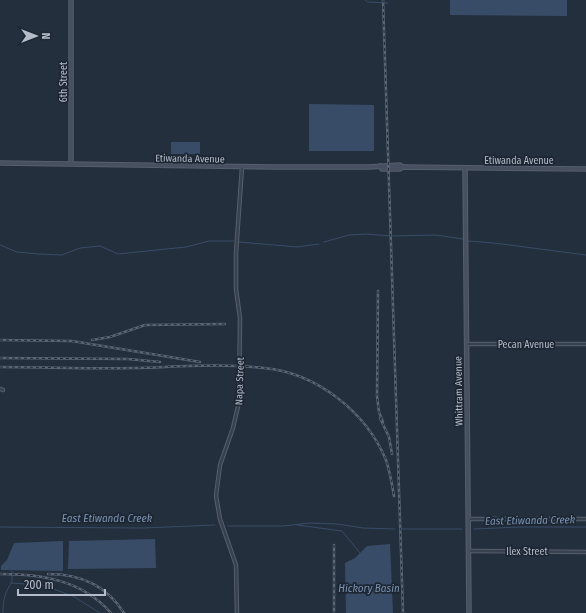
<svg xmlns="http://www.w3.org/2000/svg" width="586" height="613" font-family="'Fira Sans Condensed',sans-serif">
  <rect width="100%" height="100%" fill="#242f3e"/>
  <g fill="#394c67">
    <polygon points="450,0 567,0 567,16 450,15"/>
    <polygon points="309,104 374,105 374,151 309,151"/>
    <rect x="171" y="142" width="29" height="12"/>
    <polygon points="155,539 156,568 68,569 69,541"/>
    <polygon points="63,541 63,571 1,570 1,566 7,560 14,543"/>
    <polygon points="390,544 393,613 346,613 345,563 355,558 367,546"/>
  </g>
  <g fill="none" stroke-linecap="round" stroke-linejoin="round">
    <g stroke="#394c67" stroke-width="1">
      <polyline points="365,0 368,2 388,3"/>
      <polyline points="468,241 494,243 586,255"/>
      <polyline points="239,242 297,247 319,244"/>
      <polyline points="324,242 349,235 366,234 392,236 436,235 463,239"/>
      <polyline points="0,245 17,252 39,254 62,255 80,248 100,246 118,254 186,247 209,241 234,241"/>
      <polyline points="297,525 342,531 360,553"/>
      <polyline points="228,526 283,526 310,523 337,524 363,528 395,529"/>
      <polyline points="0,527 143,528 215,525"/>
      <polyline points="402,529 462,529"/>
      <polyline points="474,529 520,527 586,527"/>
      <polyline points="11,583 42,585 73,596 100,613"/>
      <path d="M 3,613 C 3,600 5,592 12,582 L 12,571"/>
    </g>
    <defs>
      <g id="street">
        <polyline points="467,344 586,344"/>
        <polyline points="0,389 3,390"/>
        <polyline points="468,519 586,519"/>
        <polyline points="469,551 586,552"/>
        <polyline points="237,613 236,565 220,519 216,496 220,465 233,428 239,402 240,318 236,289 236,253 242,167"/>
      </g>
      <g id="secondary">
        <polyline points="0,163 273,167 369,167 400,165 403,167"/>
        <polyline points="71,163 71,0"/>
        <polyline points="380,166 382,169 400,169 403,167 586,169"/>
        <polyline points="465,168 469,613"/>
      </g>
    </defs>
    <use href="#street" stroke="#565f6c" stroke-width="4.5"/>
    <use href="#secondary" stroke="#565f6c" stroke-width="5.5"/>
    <use href="#street" stroke="#38414e" stroke-width="2.5"/>
    <use href="#secondary" stroke="#465061" stroke-width="3.5"/>
    <defs>
      <g id="rail">
        <polyline points="383,0 403,613"/>
        <polyline points="378,291 377,396 379,412 383,422"/>
        <polyline points="0,340 72,341 200,362"/>
        <polyline points="92,340 110,337 145,325 225,324"/>
        <polyline points="0,358 128,359 160,362"/>
        <path d="M 0,367 C 44,367 89,369 133,368 C 176,367 221,363 264,368 C 317,373 366,412 386,460 C 390,472 392,484 394,496"/>
        <polyline points="380,418 389,437 392,454"/>
        <polyline points="334,545 334,613"/>
        <path d="M 0,574 C 42,574 82,580 111,613"/>
        <path d="M 48,574 C 80,574 107,586 124,613"/>
      </g>
    </defs>
    <use href="#rail" stroke="#5a6575" stroke-width="2.5"/>
    <use href="#rail" stroke="#1d2633" stroke-width="1" stroke-dasharray="3" stroke-linecap="butt"/>
  </g>
  <g text-anchor="middle" stroke-width="3.5" stroke-linejoin="round" paint-order="stroke">
    <g font-size="10" fill="#b4bcc9" stroke="#1d2633">
      <text transform="translate(63 82) rotate(-90)" y="4">6th Street</text>
      <text transform="translate(190 158) rotate(1)" y="4">Etiwanda Avenue</text>
      <text x="519" y="164">Etiwanda Avenue</text>
      <text x="526" y="348">Pecan Avenue</text>
      <text transform="translate(239 381) rotate(-88)" y="4">Napa Street</text>
      <text transform="translate(458 391) rotate(-91)" y="4">Whittram Avenue</text>
      <text x="527" y="555">Ilex Street</text>
    </g>
    <g font-size="11" font-style="italic" fill="#7c92b1" stroke="#1d2633">
      <text x="107" y="522">East Etiwanda Creek</text>
      <text transform="translate(530 520) rotate(-1)" y="4">East Etiwanda Creek</text>
      <text x="369" y="592">Hickory Basin</text>
    </g>
  </g>
  <g transform="translate(36 36) rotate(90)" stroke="#1d2633" stroke-width="3" paint-order="stroke">
  <path d="M0-3L7 15L0 10L-7 15Z" fill="#b4bcc9"/>
  <text y="-6" font-size="11" font-weight="bold" text-anchor="middle" fill="#b4bcc9">N</text>
  </g>
  <path d="M18 589v6h87v-6" fill="none" stroke="#b4bcc9" stroke-width="2"/>
  <text x="24" y="589" font-size="12" fill="#b4bcc9" stroke="#1d2633" stroke-width="3" paint-order="stroke">200 m</text>
</svg>
